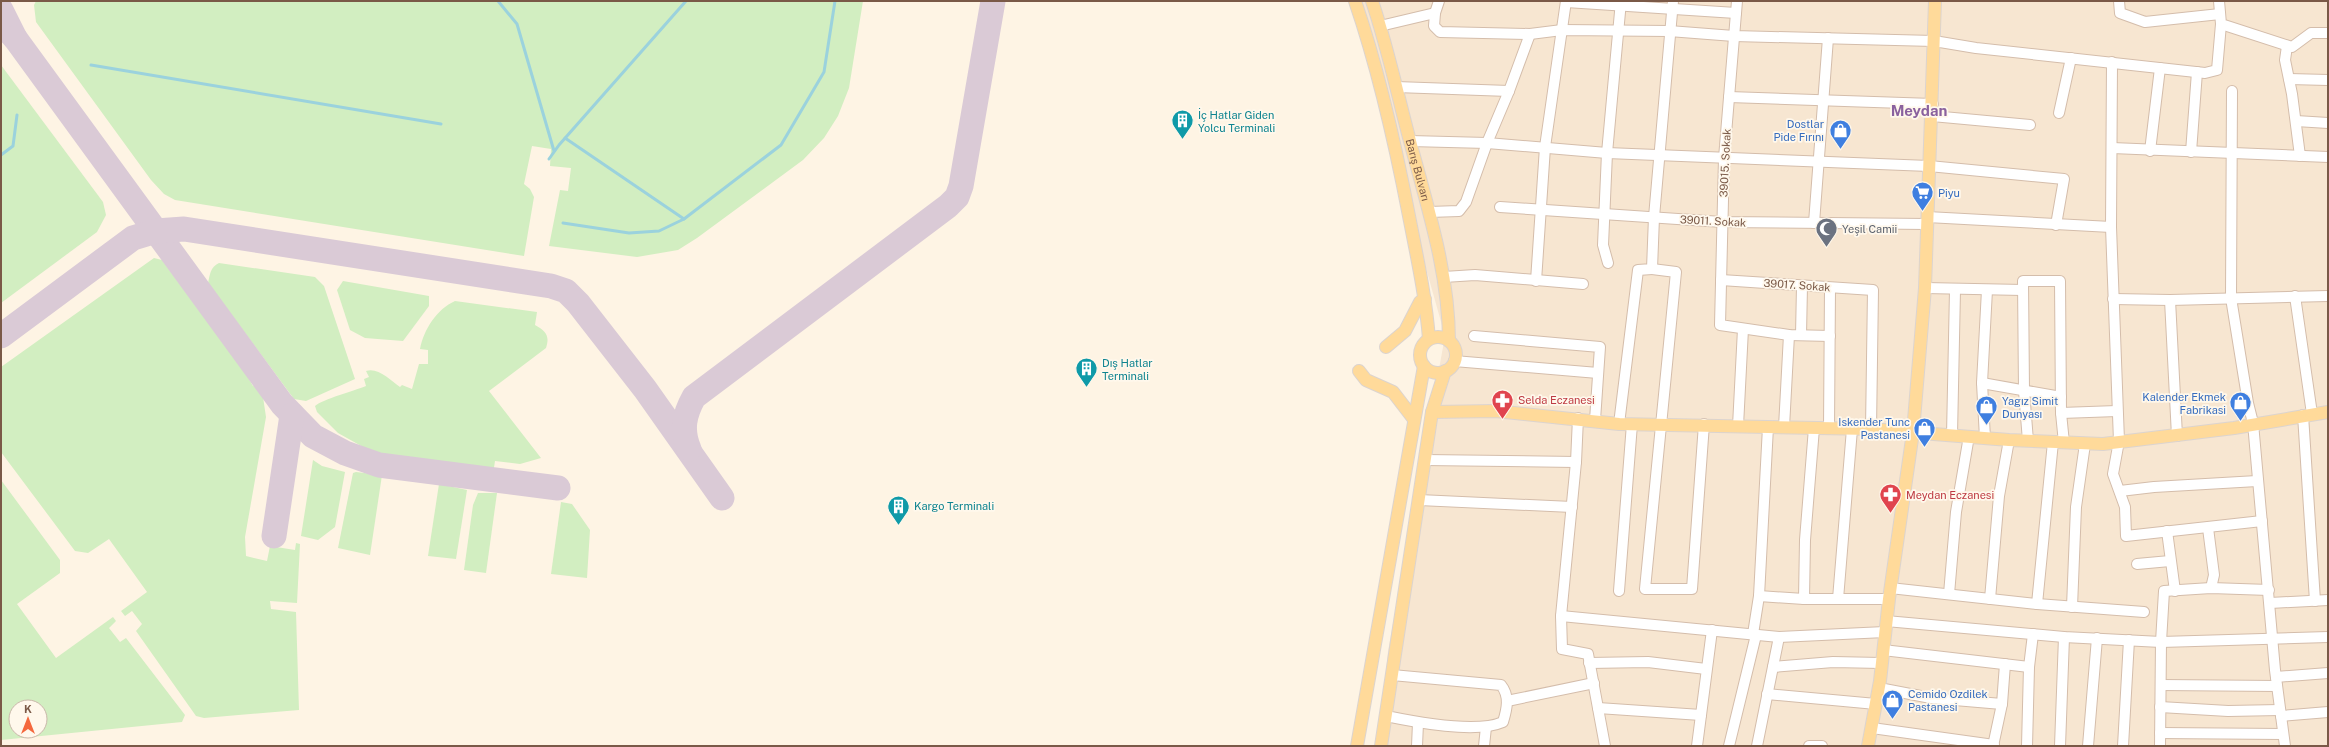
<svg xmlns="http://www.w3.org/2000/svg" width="2329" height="747" font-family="'Public Sans',sans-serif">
  <rect width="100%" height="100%" fill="#fef4e4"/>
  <polygon fill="#f7e6d1" points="1351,1 2328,1 2328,746 1379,746 1388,651 1445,336"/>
  <g fill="#d2eec1" fill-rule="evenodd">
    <polygon points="36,1 863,1 849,88 838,116 824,138 803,160 697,238 678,250 637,257 549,246 560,190 568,191 571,168 550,166 551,149 532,146 524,184 530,189 534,197 524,256 175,200 164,194 151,180 36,22 34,5"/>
    <polygon points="1,65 103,202 106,215 97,232 1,303"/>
    <polygon points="154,258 162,260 246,374 253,386 258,387 263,397 266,417 245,537 246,556 267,561 270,546 295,550 296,543 300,544 297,603 270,601 271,609 296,612 299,710 204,718 196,716 136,631 142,624 132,611 125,616 121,611 147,592 109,539 88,553 75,551 1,452 1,367"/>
    <path d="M 219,263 L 315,277 L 324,286 L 355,379 L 306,401 L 294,399 L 208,283 C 210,275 210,267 219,263 Z"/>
    <polygon points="343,281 429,296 429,306 403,341 365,338 350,330 337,290"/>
    <path d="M 455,301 L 537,312 L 535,325 C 546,331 550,336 546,348 L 489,391 L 541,458 L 520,464 L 495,461 L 493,474 L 372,452 L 338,433 L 317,412 L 315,406 C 323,399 354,391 366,386 L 364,379 L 369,377 L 366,371 C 378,367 390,380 400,387 L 402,385 L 412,389 L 419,364 L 428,364 L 428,350 L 420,349 C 424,329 437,309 455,301 Z"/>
    <polygon points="313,460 322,466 345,472 335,527 318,540 301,536"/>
    <polygon points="356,472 382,475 370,555 338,548 353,473"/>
    <path d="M 1,480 L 60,560 L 60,573 L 17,604 L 56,658 L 113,617 L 116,621 L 109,628 L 120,642 L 126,638 L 185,715 L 182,722 L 1,740 ZM 16,707 L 40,707 L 40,731 L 16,731 Z"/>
    <polygon points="439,484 467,490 456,559 428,556"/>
    <polygon points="478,493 497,493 486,573 464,570 473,505"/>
    <polygon points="561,502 572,504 590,530 587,578 551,574"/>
  </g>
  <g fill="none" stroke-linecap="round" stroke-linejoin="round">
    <g stroke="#9bd2dd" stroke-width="3">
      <polyline points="498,1 517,24 554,151"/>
      <polyline points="91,65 441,124"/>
      <polyline points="1,155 13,146 17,115"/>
      <polyline points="549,159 559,145 686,1"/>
      <polyline points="684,219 781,145 824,72 835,1"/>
      <polyline points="563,223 629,233 659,231 684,219 565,138"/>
    </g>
    <g stroke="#dacad6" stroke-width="25">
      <polyline points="1,10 15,38 1,23"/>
      <polyline points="15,38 282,404 313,436 345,453 379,465 558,488"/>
      <polyline points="1,336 133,238 156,231 184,229 551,286 566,291 578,303 645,389 722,498"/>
      <path d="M 689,449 C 681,430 684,415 694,397 L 948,206 L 957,197 L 961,186 L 993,1"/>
      <polyline points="274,536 292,415"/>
    </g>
    <defs>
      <g id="minor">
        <polyline points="1439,1 1435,13 1434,26 1440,32 1530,34 1562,30 1669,31 1734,36 1934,41 1976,48 2205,73 2217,70 2221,24"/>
        <polyline points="1737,1 1724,158 1720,325 1789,335 1830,336"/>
        <polyline points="2119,1 2120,13 2145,22 2220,14"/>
        <polyline points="2219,1 2221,24 2292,47 2311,33 2328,33"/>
        <polyline points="1566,2 1736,13"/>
        <polyline points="1380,26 1435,13"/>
        <polyline points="2287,46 2285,60 2292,94 2300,156"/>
        <polyline points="2112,62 2111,227 2119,441 2113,474 2125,507 2126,536 2262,521"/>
        <polyline points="2289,79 2328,80"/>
        <polyline points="1396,87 1509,91"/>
        <polyline points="2232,91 2231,298 2248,403 2253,423 2275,670 2285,746"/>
        <polyline points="1729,97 1933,104"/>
        <polyline points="2059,113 2071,58"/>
        <polyline points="1932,116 2030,125"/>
        <polyline points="2296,121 2328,123"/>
        <polyline points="1410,141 1487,143 1607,153 1929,166 2064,179 2056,225"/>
        <polyline points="2112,148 2328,157"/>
        <polyline points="2150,151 2160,68"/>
        <polyline points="2191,152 2197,72"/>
        <polyline points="1500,207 1722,222 1927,224"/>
        <polyline points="1429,212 1459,211 1466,202 1487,143 1509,91 1530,34"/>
        <polyline points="1927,217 2111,227"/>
        <polyline points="1814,223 1828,38"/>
        <polyline points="1608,263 1603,245 1607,153 1621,1"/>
        <polyline points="1652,269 1676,272 1645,589 1692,589 1704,424"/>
        <polyline points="1444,277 1475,275 1583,284"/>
        <polyline points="1721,280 1873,290 1871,429"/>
        <polyline points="1536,281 1545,147 1566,1"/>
        <polyline points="1925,288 2023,290"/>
        <polyline points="2295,296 2312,414"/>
        <polyline points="2113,299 2170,300 2328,296"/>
        <polyline points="2170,300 2177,436"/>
        <polyline points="1801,335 1802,286"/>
        <polyline points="1474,336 1600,347 1595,420"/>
        <polyline points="1454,361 1598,373"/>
        <polyline points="1982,383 2061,397"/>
        <polyline points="2061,413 2117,411"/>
        <polyline points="2303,415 2315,601"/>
        <polyline points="1578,418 1576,462 1561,616 1562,649 1588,654 1605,746"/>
        <polyline points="1619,424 1638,270 1652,269 1654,217 1673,1"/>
        <polyline points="1738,426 1743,329"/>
        <polyline points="1784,427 1789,335"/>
        <polyline points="1829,428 1830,288"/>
        <polyline points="1952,435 1955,290"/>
        <polyline points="1985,438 1982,383 1987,290"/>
        <polyline points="2028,441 2024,391 2023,281 2060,281 2061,413 2064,443"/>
        <polyline points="1424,460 1576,462"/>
        <polyline points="2120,491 2154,487 2257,481"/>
        <polyline points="1419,500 1572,507"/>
        <polyline points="2208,528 2214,575 2211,588"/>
        <polyline points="2167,531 2175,591"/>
        <polyline points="2137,564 2170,561"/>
        <polyline points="1890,588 2037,604 2144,612"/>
        <polyline points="1619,591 1632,424"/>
        <polyline points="1949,594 1956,512 1969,436"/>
        <polyline points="1759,596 1804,599 1889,599"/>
        <polyline points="1804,599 1805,540 1814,428"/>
        <polyline points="1838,599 1852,429"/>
        <polyline points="1990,599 1999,496 2009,440"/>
        <polyline points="2270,603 2328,600"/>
        <polyline points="2037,604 2053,442"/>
        <polyline points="2072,607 2076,507 2085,444"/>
        <polyline points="1561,616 1779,637 1885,632"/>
        <polyline points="1886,621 2064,637 2161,642 2328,637"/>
        <polyline points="1753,634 1759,596 1768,427"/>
        <polyline points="1883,650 2029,667"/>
        <polyline points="1589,663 1648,662 1706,669"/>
        <polyline points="1773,667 1833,662 1881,663"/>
        <polyline points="2276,677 2328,673"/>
        <polyline points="2161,685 2277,686"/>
        <polyline points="1879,688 1931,698 2002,704"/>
        <polyline points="1767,694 1876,704"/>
        <polyline points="1507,701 1594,683"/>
        <polyline points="2160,707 2228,711 2280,710"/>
        <polyline points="1598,708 1701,715"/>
        <path d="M 1386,716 C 1415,722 1476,734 1503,722 C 1507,709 1510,696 1501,685 L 1392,675"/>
        <polyline points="2281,716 2328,712"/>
        <polyline points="1872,728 1994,745"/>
        <polyline points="2160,733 2283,734"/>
        <polyline points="1417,746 1418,723"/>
        <polyline points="1484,746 1486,727"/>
        <polyline points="1697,746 1712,630"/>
        <polyline points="1729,746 1756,635"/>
        <polyline points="1757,746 1779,637"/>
        <polyline points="1809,746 1822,746"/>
        <polyline points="1993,746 2002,704 2005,664"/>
        <polyline points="2027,746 2029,667 2033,634"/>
        <polyline points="2060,746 2064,637"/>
        <polyline points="2088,746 2097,638"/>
        <polyline points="2123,746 2129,640"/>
        <polyline points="2160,746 2161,642 2164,591 2211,588 2269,590"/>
      </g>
      <g id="major">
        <path d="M 1355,1 C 1379,71 1395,143 1409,216 C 1417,257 1426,298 1429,339"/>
        <path id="s1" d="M 1372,1 C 1388,48 1398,97 1411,145 C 1428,209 1449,274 1449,341"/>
        <circle cx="1438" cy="355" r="18"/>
        <polyline points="1386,347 1405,331 1420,302 1425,299"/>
        <polyline points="1359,371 1366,380 1393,392 1413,418"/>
        <polyline points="1432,412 1496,411 1619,424 1871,429 2009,440 2103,444 2234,428 2328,412"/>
        <polyline points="1357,746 1424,366"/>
        <polyline points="1381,746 1432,412 1445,371"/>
        <polyline points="1868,746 1880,681 1889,599 1913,432 1925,288 1935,1"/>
      </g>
    </defs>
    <use href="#minor" stroke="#d4bdab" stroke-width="12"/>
    <use href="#major" stroke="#dcd4cf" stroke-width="14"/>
    <use href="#minor" stroke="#fff" stroke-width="10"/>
    <use href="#major" stroke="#ffda9a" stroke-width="12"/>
  </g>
  <defs>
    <symbol id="building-pin" viewBox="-11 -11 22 30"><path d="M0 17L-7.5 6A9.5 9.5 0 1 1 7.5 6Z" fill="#0f9aa8" stroke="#fff8ec"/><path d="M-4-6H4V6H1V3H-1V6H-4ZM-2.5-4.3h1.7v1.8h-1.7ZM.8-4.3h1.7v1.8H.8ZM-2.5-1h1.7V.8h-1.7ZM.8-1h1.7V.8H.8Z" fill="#fff"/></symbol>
    <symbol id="shop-pin" viewBox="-11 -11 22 30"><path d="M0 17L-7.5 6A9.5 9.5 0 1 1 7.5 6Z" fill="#3f7fe0" stroke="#fff8ec"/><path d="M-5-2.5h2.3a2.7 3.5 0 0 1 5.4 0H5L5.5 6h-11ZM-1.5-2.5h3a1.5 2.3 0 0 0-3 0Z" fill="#fff"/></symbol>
    <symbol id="supermarket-pin" viewBox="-11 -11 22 30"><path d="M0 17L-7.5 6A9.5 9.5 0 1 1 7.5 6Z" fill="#3f7fe0" stroke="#fff8ec"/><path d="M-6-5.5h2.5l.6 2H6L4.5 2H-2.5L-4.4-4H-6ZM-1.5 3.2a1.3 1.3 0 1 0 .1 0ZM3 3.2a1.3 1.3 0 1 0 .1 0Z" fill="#fff"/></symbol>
    <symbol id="mosque-pin" viewBox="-11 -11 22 30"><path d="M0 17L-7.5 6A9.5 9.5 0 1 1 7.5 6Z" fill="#6b7280" stroke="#fff8ec"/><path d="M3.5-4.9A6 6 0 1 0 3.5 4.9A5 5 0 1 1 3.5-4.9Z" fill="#fff"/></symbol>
    <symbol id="pharmacy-pin" viewBox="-11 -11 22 30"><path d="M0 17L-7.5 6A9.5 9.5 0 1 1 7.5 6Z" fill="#e0444e" stroke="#fff8ec"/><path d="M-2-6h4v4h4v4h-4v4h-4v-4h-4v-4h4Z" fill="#fff"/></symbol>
  </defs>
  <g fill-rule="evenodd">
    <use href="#building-pin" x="1170" y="108" width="25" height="34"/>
    <use href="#shop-pin" x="1828" y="118" width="25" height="34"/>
    <use href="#supermarket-pin" x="1910" y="180" width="25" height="34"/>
    <use href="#mosque-pin" x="1814" y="216" width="25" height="34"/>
    <use href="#building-pin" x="1074" y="356" width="25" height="34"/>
    <use href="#pharmacy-pin" x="1490" y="388" width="25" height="34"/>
    <use href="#shop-pin" x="2228" y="390" width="25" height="34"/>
    <use href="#shop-pin" x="1974" y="394" width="25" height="34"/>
    <use href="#shop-pin" x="1912" y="416" width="25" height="34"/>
    <use href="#pharmacy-pin" x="1878" y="482" width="25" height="34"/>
    <use href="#building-pin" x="886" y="494" width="25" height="34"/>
    <use href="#shop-pin" x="1880" y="688" width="25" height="34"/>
  </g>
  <g text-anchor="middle" stroke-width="3.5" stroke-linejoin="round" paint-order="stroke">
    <g font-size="11" fill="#0d838f" stroke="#fff8ec" text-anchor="start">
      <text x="1198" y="119">İç Hatlar Giden<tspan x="1198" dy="13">Yolcu Terminali</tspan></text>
      <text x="1102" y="367">Dış Hatlar<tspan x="1102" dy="13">Terminali</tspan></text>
      <text x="914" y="510">Kargo Terminali</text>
    </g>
    <g font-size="11" fill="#366cbe" stroke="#fff8ec" text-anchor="end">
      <text x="1824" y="128">Dostlar<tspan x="1824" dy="13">Pide Fırını</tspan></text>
      <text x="1938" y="197" text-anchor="start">Piyu</text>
      <text x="2226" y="401">Kalender Ekmek<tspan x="2226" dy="13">Fabrikasi</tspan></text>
      <text x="2002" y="405" text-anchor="start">Yagız Simit<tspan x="2002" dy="13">Dunyası</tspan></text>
      <text x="1910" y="426">Iskender Tunc<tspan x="1910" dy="13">Pastanesi</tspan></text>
      <text x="1908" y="698" text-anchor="start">Cemido Ozdilek<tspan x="1908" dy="13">Pastanesi</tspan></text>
    </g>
    <g font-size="11" fill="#7a5947" stroke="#fff8ec">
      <text transform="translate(1725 163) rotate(-87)" y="4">39015. Sokak</text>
      <text dy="4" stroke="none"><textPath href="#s1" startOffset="175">Barış Bulvarı</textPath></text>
      <text transform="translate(1713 221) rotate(3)" y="4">39011. Sokak</text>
      <text transform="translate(1797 285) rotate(4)" y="4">39017. Sokak</text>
    </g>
    <g font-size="11" fill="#5b616d" stroke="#fff8ec" text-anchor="start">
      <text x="1842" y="233">Yeşil Camii</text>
    </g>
    <g font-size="11" fill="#be3a42" stroke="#fff8ec" text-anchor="start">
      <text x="1518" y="404">Selda Eczanesi</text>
      <text x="1906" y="499">Meydan Eczanesi</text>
    </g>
    <g font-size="15" font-weight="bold" fill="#8a619e" stroke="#fff8ec">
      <text x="1919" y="116">Meydan</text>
    </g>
  </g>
  <rect width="2329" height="747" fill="none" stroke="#7a5947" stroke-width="4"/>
  <g transform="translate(28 719)"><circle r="19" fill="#fff8ec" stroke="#cab8aa"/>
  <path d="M0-3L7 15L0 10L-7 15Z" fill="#f4683d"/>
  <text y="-6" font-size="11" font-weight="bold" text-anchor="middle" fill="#7a5947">K</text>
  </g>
</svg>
